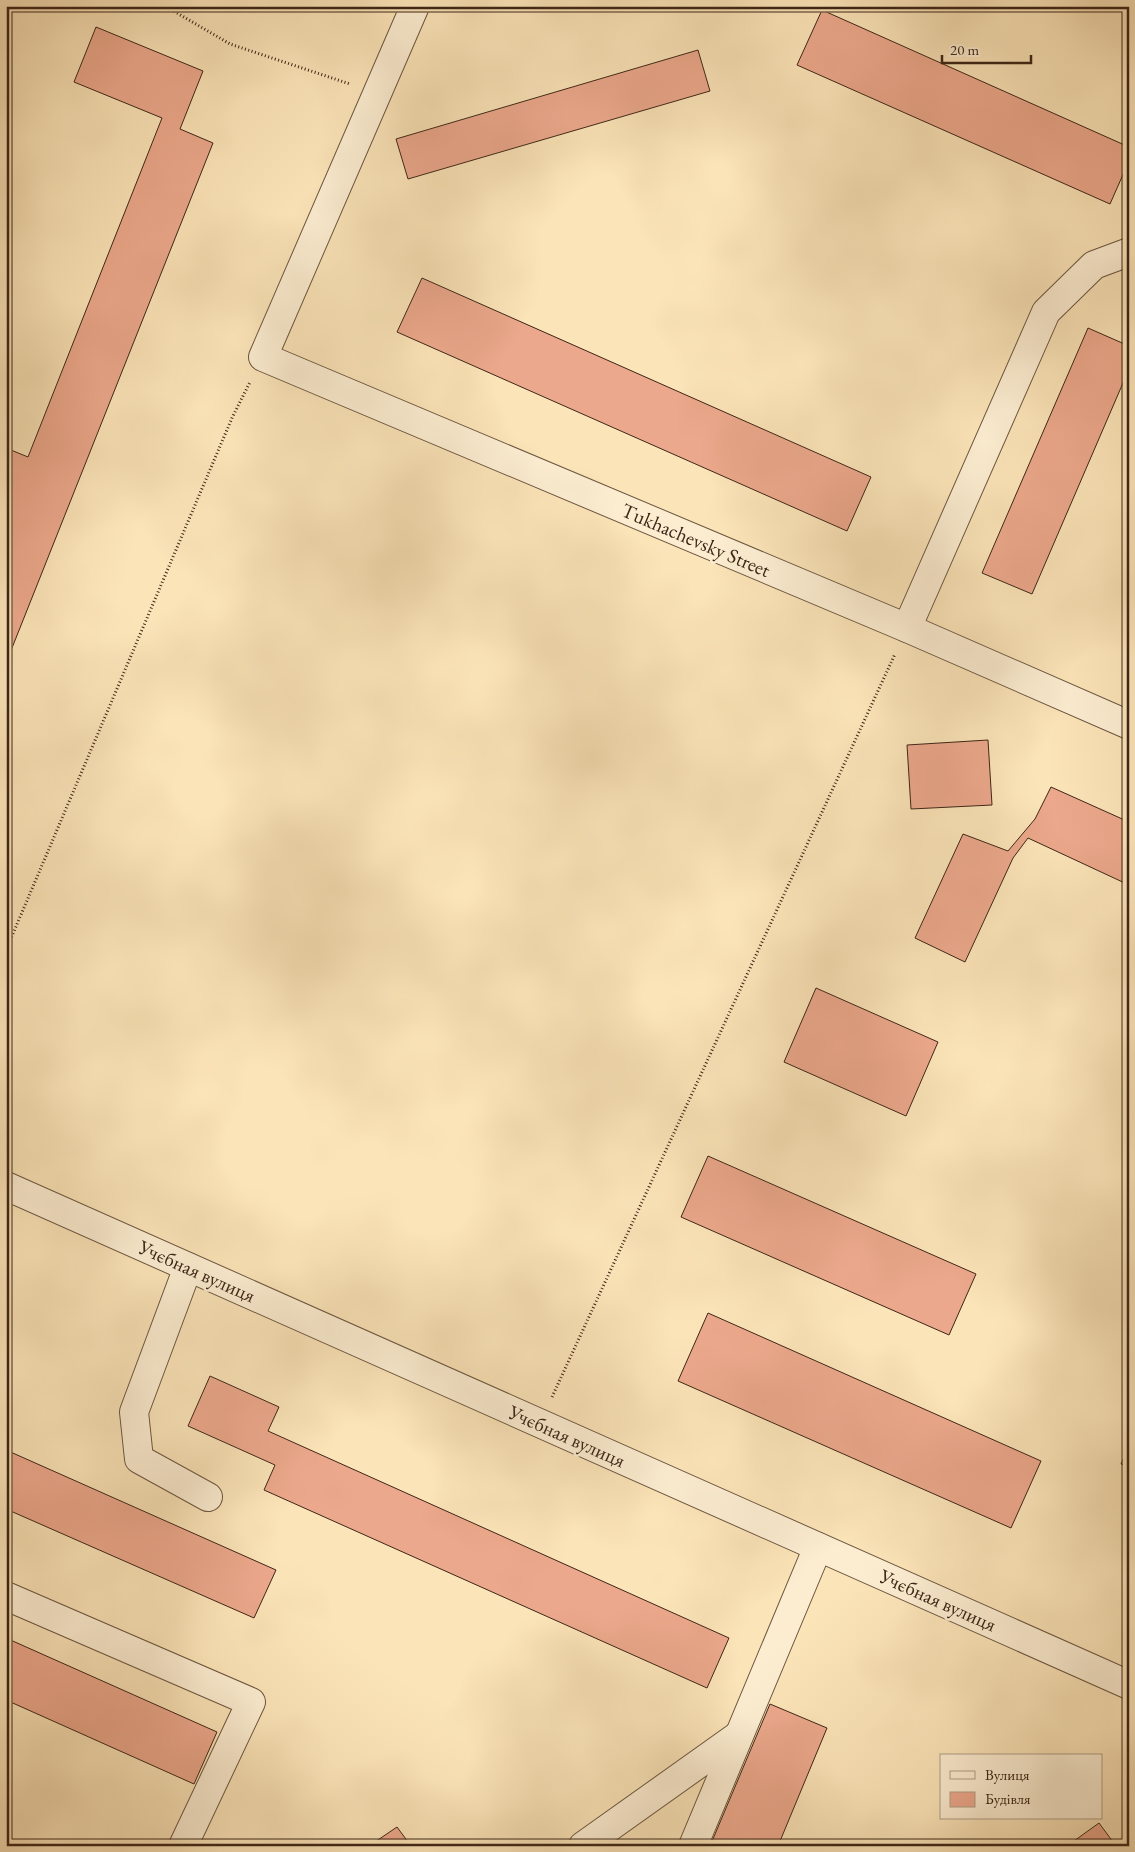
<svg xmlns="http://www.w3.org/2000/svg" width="1135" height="1852" font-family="'EB Garamond',serif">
  <rect width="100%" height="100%" fill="#fbe4b8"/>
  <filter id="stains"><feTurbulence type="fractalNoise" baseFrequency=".004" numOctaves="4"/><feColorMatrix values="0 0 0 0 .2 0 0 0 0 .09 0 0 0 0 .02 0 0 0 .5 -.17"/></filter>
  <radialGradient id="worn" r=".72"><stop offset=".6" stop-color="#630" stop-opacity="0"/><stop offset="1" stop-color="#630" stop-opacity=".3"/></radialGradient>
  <g fill="#eca88c" stroke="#3d2617">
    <polygon points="822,10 1129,147 1129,161 1110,204 797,65"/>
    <polygon points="96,27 203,71 180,129 213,143 6,663 6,448 28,457 162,118 74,82"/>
    <polygon points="698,50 710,91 408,179 396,139"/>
    <polygon points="422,278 871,477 847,531 397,332"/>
    <polygon points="1088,328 1129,346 1129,369 1032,594 982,573"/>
    <polygon points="988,740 992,805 911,809 907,745"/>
    <polygon points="1051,787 1129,822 1129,885 1028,838 1013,858 965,962 915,938 963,834 1008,851 1035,819"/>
    <polygon points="816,988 938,1042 906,1116 784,1062"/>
    <polygon points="708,1156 976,1274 949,1335 681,1217"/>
    <polygon points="708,1313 1041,1461 1011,1528 678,1381"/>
    <polygon points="210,1376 279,1407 268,1431 729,1638 707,1688 264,1490 275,1465 188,1426"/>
    <polygon points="1129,1446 1129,1467 1121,1464"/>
    <polygon points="6,1450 276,1570 254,1618 6,1509"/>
    <polygon points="6,1638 217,1732 194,1784 6,1700"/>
    <polygon points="770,1704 827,1728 778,1846 710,1846"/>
    <polygon points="1099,1823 1116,1846 1067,1846"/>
    <polygon points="397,1827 411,1846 369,1846"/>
  </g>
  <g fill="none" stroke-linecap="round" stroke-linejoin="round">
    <defs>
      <g id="minor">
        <polyline points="415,6 263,357 907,628 1129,725"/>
        <polyline points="907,628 1046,312 1094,265 1129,252"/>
        <polyline points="6,1186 1129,1685"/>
        <polyline points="188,1267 134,1412 139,1459 208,1497"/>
        <polyline points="6,1596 251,1702 183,1846"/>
        <polyline points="583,1846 739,1735"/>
        <polyline points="693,1846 818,1547"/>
      </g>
    </defs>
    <use href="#minor" stroke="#6c563f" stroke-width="30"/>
    <g stroke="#3d2617" stroke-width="3" stroke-dasharray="1 2.5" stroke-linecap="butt">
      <polyline points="165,6 230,44 350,84"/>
      <polyline points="6,950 232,418 250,382"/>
      <polyline points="552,1397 895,654"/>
    </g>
    <use href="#minor" stroke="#fcedd1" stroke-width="28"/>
  </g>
  <g text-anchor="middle" stroke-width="5" stroke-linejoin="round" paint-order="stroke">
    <g font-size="20" fill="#3d2617" stroke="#fcedd1">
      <text transform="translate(696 540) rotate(23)" y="7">Tukhachevsky Street</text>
      <text transform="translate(197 1271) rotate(24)" y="7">Учєбная вулиця</text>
      <text transform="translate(567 1436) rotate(24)" y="7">Учєбная вулиця</text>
      <text transform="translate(938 1600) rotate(24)" y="7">Учєбная вулиця</text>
    </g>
  </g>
  <rect width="1135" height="1852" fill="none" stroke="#fbe4b8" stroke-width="25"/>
  <rect x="8" y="8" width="1120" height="1837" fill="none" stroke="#3d2617" stroke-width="2.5"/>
  <rect x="12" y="12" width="1110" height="1827" fill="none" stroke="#3d2617"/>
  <rect x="940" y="1754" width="162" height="65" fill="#fcedd1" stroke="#b09d87"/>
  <rect x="950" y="1771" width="25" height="8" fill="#fcedd1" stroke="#b09d87"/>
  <text x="985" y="1780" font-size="15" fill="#3d2617">Вулиця</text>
  <rect x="950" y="1792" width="25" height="15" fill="#eca88c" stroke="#b09d87"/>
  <text x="985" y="1804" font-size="15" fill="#3d2617">Будівля</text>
  <path d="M942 55v8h89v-8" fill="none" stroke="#3d2617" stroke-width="2.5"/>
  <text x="950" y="55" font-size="15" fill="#3d2617" stroke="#fcedd1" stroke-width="4" paint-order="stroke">20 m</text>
  <rect width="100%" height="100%" filter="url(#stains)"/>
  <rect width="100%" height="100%" fill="url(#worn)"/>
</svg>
